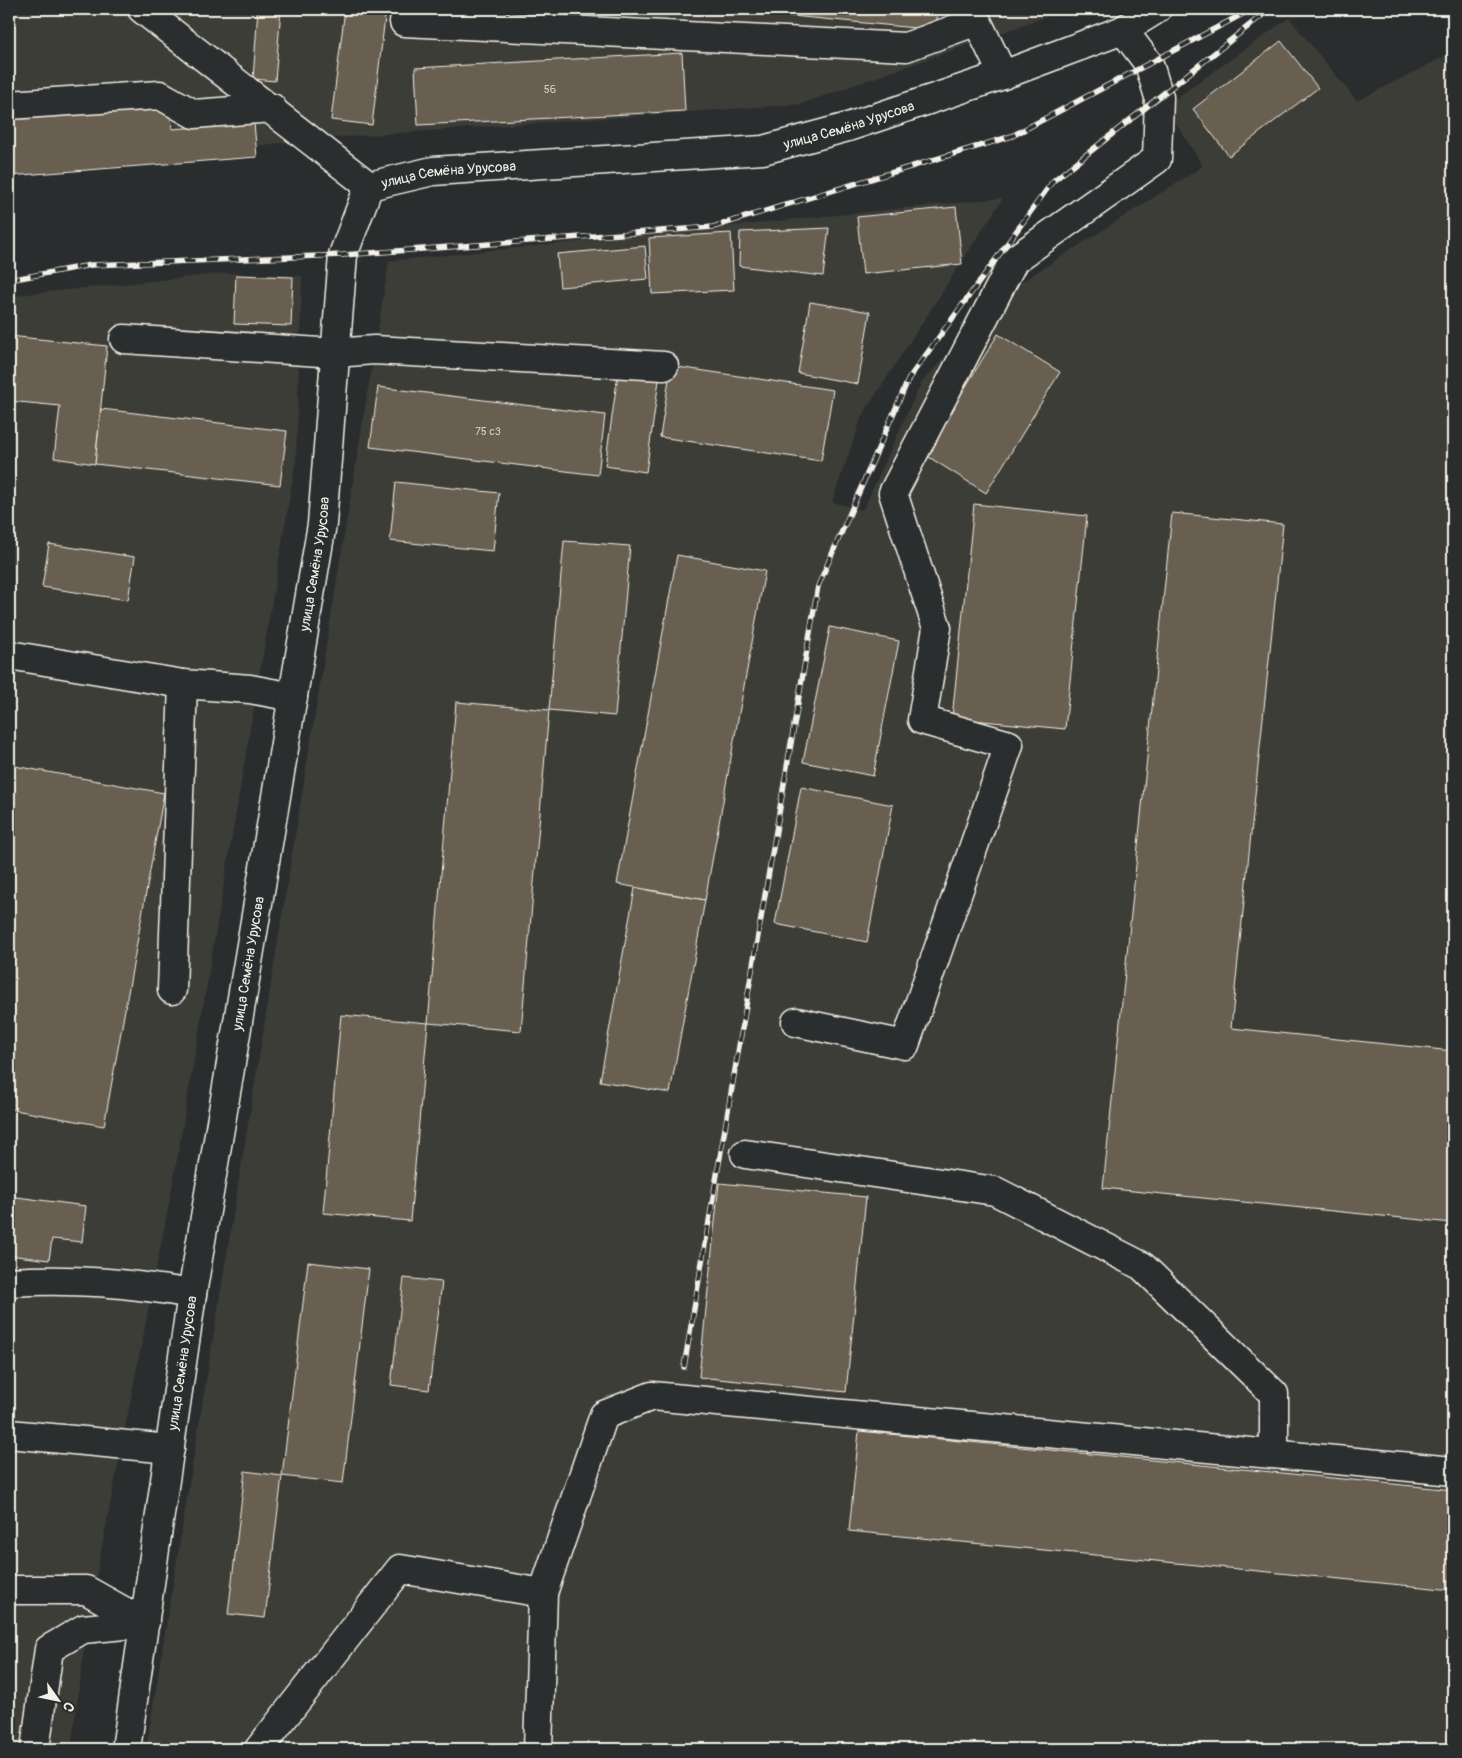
<svg xmlns="http://www.w3.org/2000/svg" width="1462" height="1758" font-family="Pangolin,sans-serif">
  <rect width="100%" height="100%" fill="#2a2d2e"/>
  <filter id="ink" filterUnits="userSpaceOnUse"><feTurbulence type="fractalNoise" baseFrequency=".02" numOctaves="2"/><feDisplacementMap in="SourceGraphic" scale="10" xChannelSelector="R" yChannelSelector="G"/><feConvolveMatrix kernelMatrix="1 2 1 2 8 2 1 2 1" color-interpolation-filters="sRGB"/></filter>
  <g filter="url(#ink)">
    <g fill="#3d3c38">
      <polygon points="9,9 1068,9 801,104 329,138 9,172"/>
      <polygon points="1289,18 1357,101 1453,52 1453,1749 146,1749 389,261 1003,198 862,416 832,502 863,510 921,383 1001,295 1203,166 1165,106"/>
      <polygon points="228,273 302,276 296,460 173,1183 89,1613 71,1749 9,1749 9,296"/>
    </g>
    <g fill="#695f51" stroke="#f4f1e8">
      <polygon points="258,9 281,9 275,81 253,79"/>
      <polygon points="345,9 386,9 372,125 331,120"/>
      <polygon points="734,9 783,9 782,15"/>
      <polygon points="783,9 938,9 936,30 782,15"/>
      <polygon points="1281,41 1318,88 1229,156 1193,109"/>
      <polygon points="682,53 685,111 418,125 415,68"/>
      <polygon points="170,106 172,129 254,123 257,157 9,176 9,118"/>
      <polygon points="956,207 962,264 863,274 857,217"/>
      <polygon points="829,228 823,276 739,266 740,232"/>
      <polygon points="731,233 734,290 652,294 649,238"/>
      <polygon points="645,246 648,279 560,287 557,254"/>
      <polygon points="236,275 293,277 291,326 234,324"/>
      <polygon points="810,302 870,312 858,384 798,373"/>
      <polygon points="998,334 1060,372 986,493 924,454"/>
      <polygon points="9,336 107,346 95,464 54,458 60,406 9,401"/>
      <polygon points="671,366 833,390 821,461 660,437"/>
      <polygon points="618,374 659,380 646,472 605,466"/>
      <polygon points="378,387 605,415 598,475 370,447"/>
      <polygon points="101,409 287,431 280,485 95,464"/>
      <polygon points="396,482 499,493 493,551 390,541"/>
      <polygon points="974,504 1087,516 1065,729 952,718"/>
      <polygon points="1172,513 1283,524 1231,1028 1453,1051 1452,1223 1103,1188"/>
      <polygon points="564,541 630,546 615,716 549,710"/>
      <polygon points="49,544 135,557 128,600 42,587"/>
      <polygon points="677,555 765,571 705,900 617,884"/>
      <polygon points="830,627 899,641 873,776 803,762"/>
      <polygon points="456,702 549,710 521,1031 428,1023"/>
      <polygon points="9,765 164,793 104,1126 9,1109"/>
      <polygon points="801,787 893,805 867,942 775,924"/>
      <polygon points="635,888 705,900 670,1093 600,1081"/>
      <polygon points="341,1015 428,1023 410,1221 323,1213"/>
      <polygon points="719,1183 866,1197 846,1392 699,1377"/>
      <polygon points="9,1196 86,1206 82,1242 52,1239 49,1260 9,1255"/>
      <polygon points="308,1262 369,1269 343,1483 282,1476"/>
      <polygon points="404,1278 442,1282 429,1390 391,1385"/>
      <polygon points="859,1431 1453,1490 1453,1590 849,1531"/>
      <polygon points="245,1471 282,1476 265,1618 228,1614"/>
      <polygon points="9,1674 14,1675 9,1717"/>
    </g>
    <g fill="none" stroke-linecap="round" stroke-linejoin="round">
      <defs>
        <g id="minor">
          <polyline points="142,9 369,186"/>
          <polyline points="406,9 404,22 906,47 977,21 1003,75"/>
          <polyline points="9,105 160,95 194,114 272,108"/>
          <polyline points="124,339 335,353 374,350 664,366"/>
          <polyline points="9,655 183,684 250,689 293,697"/>
          <polyline points="172,990 183,684"/>
          <polyline points="796,1022 905,1045 1009,745 922,720 937,628 893,493 1014,260 1157,159 1159,97 1149,64 1123,30"/>
          <polyline points="745,1154 995,1191 1142,1266 1274,1394 1274,1454"/>
          <path d="M 9,1282 C 73,1278 129,1283 192,1294"/>
          <polyline points="9,1434 170,1449"/>
          <polyline points="9,1590 86,1590 145,1623 83,1629 49,1649 35,1749"/>
          <path id="s1" d="M 126,1749 L 192,1294 L 322,524 L 343,255 L 369,186 L 433,171 L 763,150 L 848,127 L 1003,75 L 1123,30 L 1157,9"/>
          <polyline points="259,1749 400,1569 543,1593"/>
          <polyline points="538,1749 543,1593 604,1415 652,1396 1453,1471"/>
        </g>
      </defs>
      <use href="#minor" stroke="#f4f1e8" stroke-width="31"/>
      <use href="#minor" stroke="#2a2d2e" stroke-width="28"/>
      <defs>
        <g id="rail">
          <polyline points="9,280 91,265 343,255 713,227 1012,136 1252,9"/>
          <polyline points="684,1367 818,586 909,378 1053,181 1270,9"/>
        </g>
      </defs>
      <use href="#rail" stroke="#f4f1e8" stroke-width="5.5"/>
      <use href="#rail" stroke="#2a2d2e" stroke-width="4" stroke-dasharray="11" stroke-linecap="butt"/>
    </g>
  </g>
  <g text-anchor="middle" stroke-width="4" stroke-linejoin="round" paint-order="stroke">
    <g font-size="11" fill="#d1ccc2">
      <text x="550" y="93">56</text>
      <text x="488" y="435">75 с3</text>
    </g>
    <g font-size="14" fill="#f4f1e8" stroke="#2a2d2e">
      <text dy="5" stroke="none"><textPath href="#s1" startOffset="2070">улица Семёна Урусова</textPath></text>
      <text dy="5" stroke="none"><textPath href="#s1" startOffset="1665">улица Семёна Урусова</textPath></text>
      <text dy="5" stroke="none"><textPath href="#s1" startOffset="1200">улица Семёна Урусова</textPath></text>
      <text dy="5" stroke="none"><textPath href="#s1" startOffset="795">улица Семёна Урусова</textPath></text>
      <text dy="5" stroke="none"><textPath href="#s1" startOffset="390">улица Семёна Урусова</textPath></text>
    </g>
  </g>
  <rect width="1462" height="1758" fill="none" stroke="#2a2d2e" stroke-width="30"/>
  <rect x="15" y="15" width="1432" height="1728" fill="none" stroke="#f4f1e8" stroke-width="2" filter="url(#ink)"/>
  <g transform="translate(58 1700) rotate(123)" stroke="#2a2d2e" stroke-width="4" paint-order="stroke">
  <path d="M0-4L9 19L0 12L-9 19Z" fill="#f4f1e8"/>
  <text y="-8" font-size="14" font-weight="bold" text-anchor="middle" fill="#f4f1e8">С</text>
  </g>
</svg>
